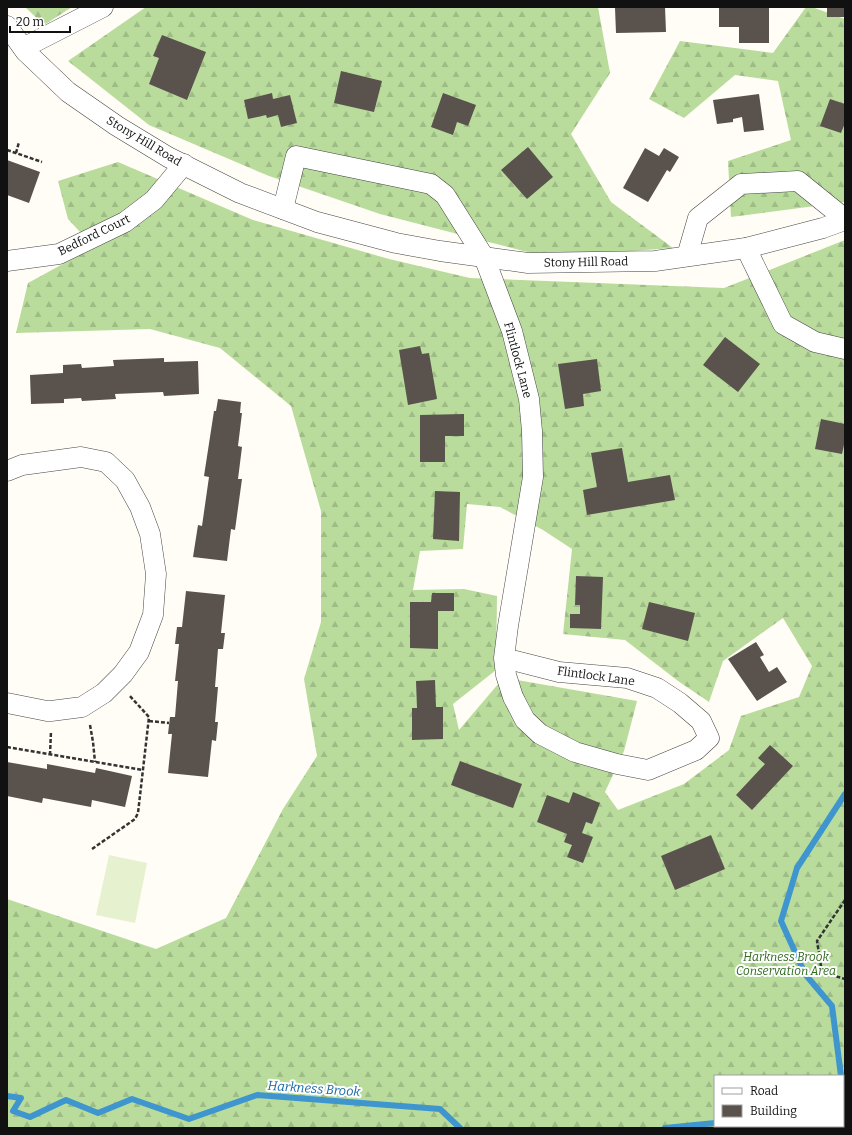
<svg xmlns="http://www.w3.org/2000/svg" width="852" height="1135" font-family="Bitter,serif">
  <defs>
    <pattern id="forest-firs" width="22" height="20" patternUnits="userSpaceOnUse"><rect width="22" height="20" fill="#b9dc9c"/><path d="M5 1l3.5 6h-7zM16 11l3.5 6h-7z" fill="#9ebc85"/></pattern>
  </defs>
  <rect width="100%" height="100%" fill="#fffdf5"/>
  <g fill="url(#forest-firs)" fill-rule="evenodd">
    <polygon points="25,7 72,7 44,25"/>
    <polygon points="146,7 598,7 610,73 571,134 611,202 673,248 547,257 380,214 269,176 149,125 68,61"/>
    <polygon points="806,7 812,7 845,19 845,202 731,217 728,161 791,140 778,81 735,75 684,118 649,99 680,41 773,53"/>
    <path d="M 118,162 L 253,220 L 389,259 L 470,278 L 724,288 L 845,240 L 845,1128 L 7,1128 L 7,899 L 156,949 L 226,918 L 283,809 L 317,756 L 304,679 L 321,622 L 321,511 L 291,406 L 220,348 L 150,329 L 16,333 L 28,283 L 94,247 L 68,219 L 58,181 ZM 467,504 L 500,507 L 543,530 L 572,549 L 563,634 L 625,640 L 678,681 L 709,702 L 723,661 L 783,618 L 812,666 L 799,697 L 741,716 L 729,750 L 684,784 L 618,810 L 605,792 L 624,751 L 637,701 L 517,680 L 499,683 L 459,730 L 453,704 L 496,670 L 497,596 L 464,589 L 413,590 L 420,551 L 463,549 ZM 715,1076 L 843,1076 L 843,1126 L 715,1126 Z"/>
  </g>
  <polygon fill="#e6f2cf" points="109,855 147,863 135,923 96,915"/>
  <g fill="none" stroke-linecap="round" stroke-linejoin="round">
    <g stroke="#3f96cf" stroke-width="6">
      <polyline points="841,1076 832,1006 805,974 781,921 797,868 845,794"/>
      <polyline points="7,1096 21,1098 13,1111 30,1117 66,1100 98,1113 132,1099 189,1119 257,1095 440,1109 460,1128"/>
      <polyline points="665,1128 715,1123"/>
    </g>
  </g>
  <g fill="#5a524d">
    <polygon points="665,7 666,32 616,33 615,8"/>
    <polygon points="719,7 769,7 769,43 739,43 739,27 719,27"/>
    <rect x="827" y="7" width="18" height="10"/>
    <polygon points="162,35 206,52 187,100 149,84 159,58 153,56"/>
    <polygon points="341,71 382,81 374,112 334,103"/>
    <polygon points="272,93 273,99 290,95 297,123 281,127 278,115 267,118 266,115 248,119 244,100"/>
    <polygon points="443,93 476,105 468,126 457,122 453,135 431,127"/>
    <polygon points="759,94 764,130 744,132 742,117 733,119 733,122 717,124 713,100"/>
    <polygon points="830,99 845,104 845,123 841,133 820,126"/>
    <polygon points="528,147 553,177 527,199 501,170"/>
    <polygon points="645,148 659,156 664,148 679,157 670,172 667,170 648,202 623,188"/>
    <polygon points="7,160 40,172 29,203 7,195"/>
    <polygon points="725,337 760,364 738,392 703,365"/>
    <polygon points="420,346 422,354 429,353 437,399 408,405 399,350"/>
    <polygon points="164,358 164,362 198,361 199,394 164,396 163,392 115,394 116,399 82,401 81,398 64,399 64,403 31,404 30,375 63,373 63,365 81,364 82,368 114,366 113,360"/>
    <polygon points="597,359 601,391 583,394 584,406 565,409 558,364"/>
    <polygon points="218,399 241,402 240,413 242,413 238,446 242,447 238,479 242,479 235,530 231,529 227,561 193,557 198,525 202,526 209,477 204,476 214,411 216,411"/>
    <polygon points="464,414 464,436 445,436 445,462 420,462 420,415"/>
    <polygon points="821,419 845,424 845,440 842,454 815,449"/>
    <polygon points="622,448 628,482 670,475 675,500 587,515 583,490 597,487 591,453"/>
    <polygon points="435,491 460,492 459,541 433,539"/>
    <polygon points="576,576 603,577 601,629 570,628 570,614 580,614 580,605 575,605"/>
    <polygon points="186,591 225,595 221,633 225,633 223,649 218,649 215,687 218,687 215,722 218,722 216,741 212,740 208,777 168,773 172,734 168,734 170,717 175,717 178,681 175,681 179,644 175,644 177,627 182,627"/>
    <polygon points="432,593 454,593 454,611 438,611 438,649 410,648 410,602 431,602"/>
    <polygon points="649,602 695,613 688,641 642,629"/>
    <polygon points="756,642 764,655 760,657 769,672 777,667 787,682 757,701 728,659"/>
    <polygon points="435,680 436,707 443,707 443,739 412,740 412,708 417,708 416,681"/>
    <polygon points="770,745 793,766 752,810 736,795 765,764 758,758"/>
    <polygon points="460,761 522,784 513,808 451,785"/>
    <polygon points="7,762 47,769 47,764 95,773 96,768 132,776 125,807 92,800 91,807 43,798 42,803 7,796"/>
    <polygon points="573,792 600,803 592,824 586,822 582,833 593,837 583,863 567,857 572,845 564,842 567,834 537,822 547,795 569,803"/>
    <polygon points="711,835 725,869 675,890 661,856"/>
  </g>
  <g fill="none" stroke-linecap="round" stroke-linejoin="round">
    <defs>
      <g id="minor">
        <polyline points="7,26 26,52 68,92 117,126 168,157 240,193 317,222 396,243 440,251 528,263 655,261 746,248 823,228 845,220"/>
        <polyline points="23,48 103,7"/>
        <polyline points="283,209 296,156 431,184 445,195 484,257 512,331 529,399 532,431 533,477 508,626 504,658 506,675 513,697 525,720 540,734 575,752 617,764 648,770 696,750 709,738 701,721 680,703 657,688 627,678 559,672 504,658"/>
        <polyline points="746,248 783,324 815,342 845,349"/>
        <polyline points="687,256 698,218 741,184 798,181 845,219"/>
        <polyline points="7,261 59,254 125,222 154,200 184,164"/>
        <polyline points="7,471 22,465 81,457 106,462 125,480 140,507 150,534 156,574 153,615 139,652 123,674 104,693 82,707 51,711 47,711 7,703"/>
      </g>
    </defs>
    <use href="#minor" stroke="#444" stroke-width="21"/>
    <g stroke="#333" stroke-width="2.5" stroke-dasharray="4 2" stroke-linecap="butt">
      <polyline points="7,150 42,162"/>
      <polyline points="16,153 19,142"/>
      <polyline points="149,721 169,723"/>
      <polyline points="90,725 93,742 95,762"/>
      <polyline points="7,747 143,770"/>
      <polyline points="50,755 51,731"/>
      <polyline points="92,849 135,819 138,813 149,717 129,695"/>
      <polyline points="845,900 817,941 822,972 845,979"/>
    </g>
    <use href="#minor" stroke="#fff" stroke-width="20"/>
  </g>
  <g text-anchor="middle" stroke-width="4" stroke-linejoin="round" paint-order="stroke">
    <g font-size="12" fill="#111" stroke="#fff">
      <text transform="translate(144 141) rotate(31)" y="4">Stony Hill Road</text>
      <text transform="translate(94 235) rotate(-26)" y="4">Bedford Court</text>
      <text transform="translate(586 262) rotate(-1)" y="4">Stony Hill Road</text>
      <text transform="translate(518 360) rotate(75)" y="4">Flintlock Lane</text>
      <text transform="translate(596 676) rotate(8)" y="4">Flintlock Lane</text>
    </g>
    <g font-size="12" font-style="italic" fill="#2f6b1f" stroke="#fff">
      <text x="786" y="961">Harkness Brook<tspan x="786" dy="14">Conservation Area</tspan></text>
    </g>
    <g font-size="13" font-style="italic" fill="#1768a6" stroke="#fff">
      <text transform="translate(314 1088) rotate(4)" y="5">Harkness Brook</text>
    </g>
  </g>
  <rect width="852" height="1135" fill="none" stroke="#111111" stroke-width="16"/>
  <rect x="714" y="1075" width="130" height="52" fill="#ffffff" stroke="#a0a0a0"/>
  <rect x="722" y="1088" width="20" height="6" fill="#ffffff" stroke="#a0a0a0"/>
  <text x="750" y="1095" font-size="12" fill="#111111">Road</text>
  <rect x="722" y="1105" width="20" height="12" fill="#5a524d" stroke="#a0a0a0"/>
  <text x="750" y="1115" font-size="12" fill="#111111">Building</text>
  <path d="M10 26v6h60v-6" fill="none" stroke="#111111" stroke-width="2"/>
  <text x="16" y="26" font-size="12" fill="#111111" stroke="#ffffff" stroke-width="3" paint-order="stroke">20 m</text>
</svg>
